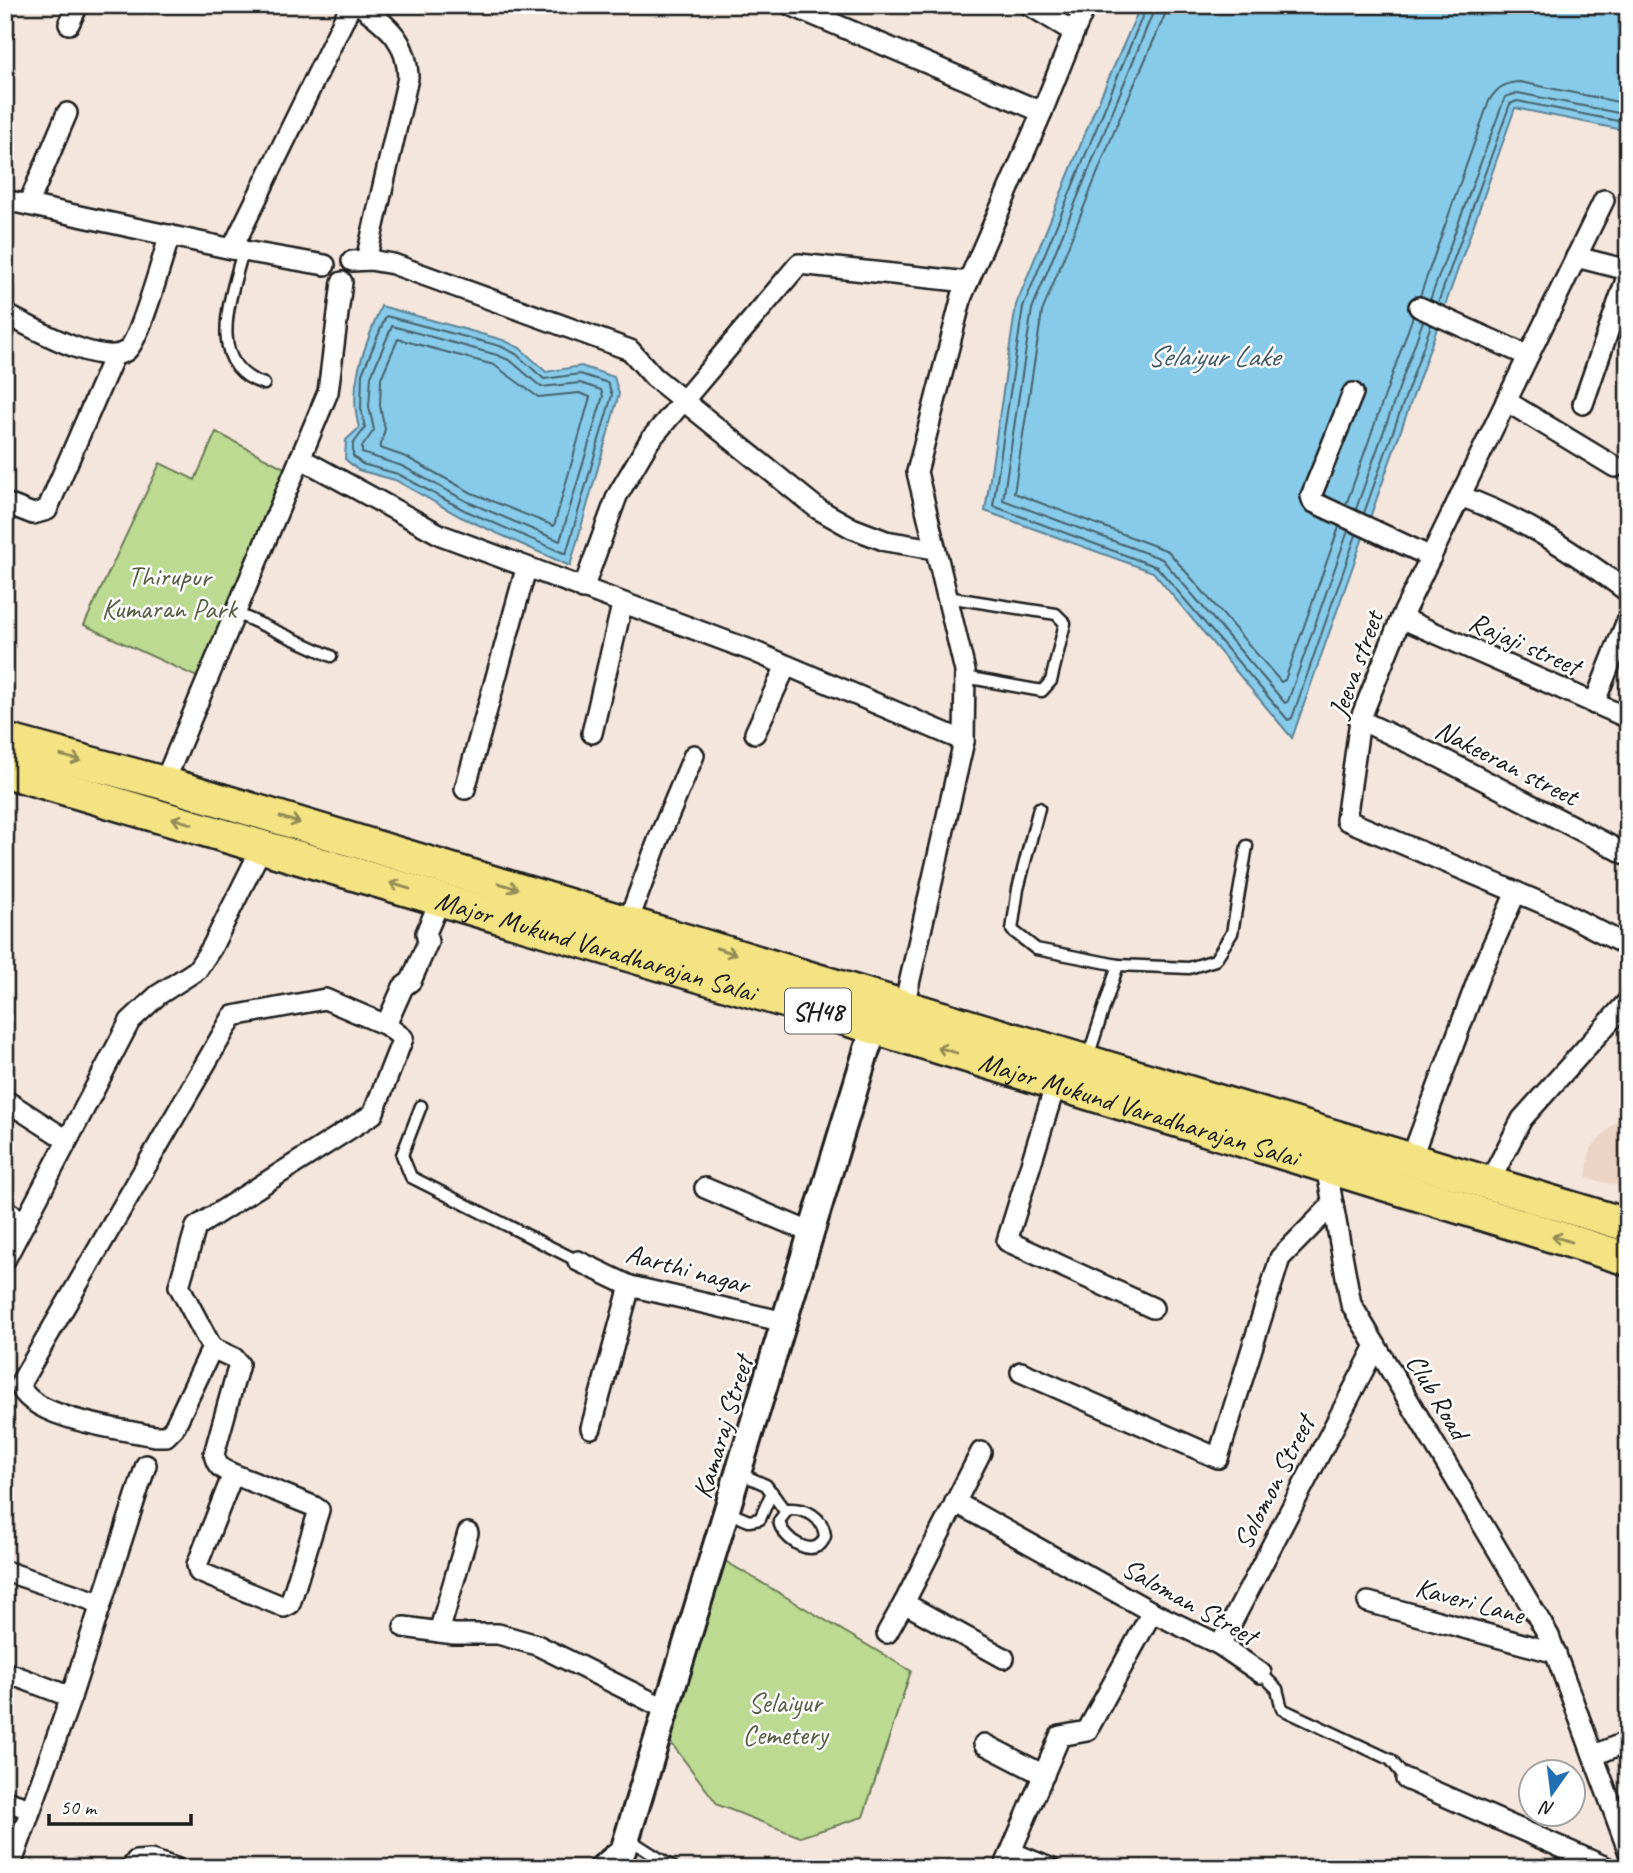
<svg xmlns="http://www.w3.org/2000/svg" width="1633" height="1873" font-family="Caveat,sans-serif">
  <rect width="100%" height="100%" fill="#f4e6dd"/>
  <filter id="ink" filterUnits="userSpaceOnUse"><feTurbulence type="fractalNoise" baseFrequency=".0143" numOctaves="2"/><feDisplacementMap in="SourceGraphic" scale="14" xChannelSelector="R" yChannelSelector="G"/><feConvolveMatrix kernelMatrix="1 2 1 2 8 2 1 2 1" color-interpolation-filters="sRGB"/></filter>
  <g filter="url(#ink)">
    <polygon fill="#ecd4c5" points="1628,1109 1628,1188 1586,1178 1590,1149"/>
    <g fill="#bcda92" stroke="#6c7b57" stroke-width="2">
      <polygon points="216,432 288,470 199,678 84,625 160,463 195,480"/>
      <polygon points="720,1558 911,1671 863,1817 800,1837 718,1805 666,1736"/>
    </g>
    <g fill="#87cae9" stroke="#5c8497" stroke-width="2">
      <polygon points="1141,5 1628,5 1628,131 1515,108 1292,738 1153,572 985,511 1016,305 1093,114"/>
      <path d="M 381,306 L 503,340 L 520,348 L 546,372 L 581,366 L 614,377 L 619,394 L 570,566 L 461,517 L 395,480 L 358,470 L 345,459 L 346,440 L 359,428 C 347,384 365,347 381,306 Z"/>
    </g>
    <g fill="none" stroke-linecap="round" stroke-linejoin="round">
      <g stroke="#47626e" stroke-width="2">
        <polyline points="1147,5 1023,307 993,506 1157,567 1288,720 1292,718 1356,535"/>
        <polyline points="1156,5 1032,309 1003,500 1162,559 1285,703 1288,701 1348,531"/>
        <polyline points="1166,5 1164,17 1117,124 1042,312 1014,493 1168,551 1281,682 1285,680 1339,527"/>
        <path d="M 1420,296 L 1489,101 C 1496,88 1506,82 1520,82 L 1628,104"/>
        <polyline points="1430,300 1505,97 1518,93 1628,115"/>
        <polyline points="1438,303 1510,104 1517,101 1628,123"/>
        <polygon points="386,316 500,346 516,354 544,379 580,374 608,383 612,395 566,554 464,510 398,474 362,464 353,456 353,444 365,428 361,408 362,374"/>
        <polygon points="392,326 497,355 511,361 541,387 580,383 601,390 603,396 560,541 468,502 402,466 362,453 362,447 374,430 369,407 371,376"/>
        <polygon points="398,339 494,365 538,397 579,393 590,397 554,526 472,493 406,457 380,448 385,429 380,406 381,378"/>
        <polyline points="1346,505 1413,316"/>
        <polyline points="1356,509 1423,321"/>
        <polyline points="1364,513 1431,325"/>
      </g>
      <defs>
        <g id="service">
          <path d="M 243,250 C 232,295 203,365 264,384"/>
          <polyline points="947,597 1056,614 1065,623 1051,681 1042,691 965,677"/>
          <polyline points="236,613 331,656"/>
          <polyline points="1039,808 1018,889 1012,930 1036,949 1118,965"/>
          <polyline points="1088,1057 1118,965 1189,968 1215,960 1232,933 1247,846"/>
          <polyline points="421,1106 402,1155 411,1177 578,1261"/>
          <polyline points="739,1473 766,1485 785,1511"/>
          <path d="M 788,1509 C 806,1508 823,1517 825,1536 C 817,1562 782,1540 779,1521 Z"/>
          <polyline points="727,1512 749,1521 760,1519 772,1492"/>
          <polyline points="1261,1673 1277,1689 1282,1709 1391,1760 1406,1779"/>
          <polyline points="627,1838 674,1868"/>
        </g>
        <g id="minor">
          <path d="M 360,5 C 389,27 407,40 408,78 L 366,260"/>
          <polyline points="790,5 1042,112 962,296 917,472 965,671 964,741 906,997 901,1004"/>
          <polyline points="1029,5 1074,32 1042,112"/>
          <polyline points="69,24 78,5"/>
          <polyline points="1074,32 1086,5"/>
          <polyline points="5,200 232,249 325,265"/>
          <polyline points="1604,200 1401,618 1360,720 1346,820 1556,909 1628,946"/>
          <polyline points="28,205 67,113"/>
          <polyline points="232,249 351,5"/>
          <polyline points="1576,257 1628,270"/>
          <polyline points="352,261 370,260 393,264 630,350 654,377 818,509 852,528 886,541 934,549"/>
          <polyline points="1419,307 1528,356"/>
          <path d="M 5,314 C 30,326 101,368 126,351 C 140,342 163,255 170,235"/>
          <polyline points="1353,393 1311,496 1313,502 1431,557"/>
          <polyline points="1506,401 1615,467"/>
          <polyline points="1583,404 1628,274"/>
          <polyline points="300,458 441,535 753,651 964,741"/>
          <path d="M 1460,496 C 1522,518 1576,553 1628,592"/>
          <polyline points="5,503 33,514 47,510 114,356"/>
          <polyline points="583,589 617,496 650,440 799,264 968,282"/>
          <polyline points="1401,618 1628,718"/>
          <polyline points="1594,704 1628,618"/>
          <polyline points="1360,720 1443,759 1628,855"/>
          <polyline points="592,733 622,605"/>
          <polyline points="755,733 786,666"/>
          <polyline points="164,783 328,392 342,282"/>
          <polyline points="465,789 526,569"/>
          <polyline points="628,922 659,838 694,755"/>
          <path d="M 386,1025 L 403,1038 L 373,1114 L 196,1227 L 179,1286 L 212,1348 L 174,1428 L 166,1436 L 155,1436 C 125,1430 27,1418 20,1384 L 233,1016 L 325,999 L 386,1025 L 403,987 L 411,981 L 428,942 L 426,933 L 441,898"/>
          <polyline points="1056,1083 1007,1241 1153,1308"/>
          <polyline points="5,1100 67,1140"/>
          <polyline points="1411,1159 1479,976 1516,892"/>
          <polyline points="1326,1166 1351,1304 1549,1636 1628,1850"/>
          <polyline points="1489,1183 1522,1119 1628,1001"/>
          <polyline points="705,1188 812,1233"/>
          <polyline points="5,1210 25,1223"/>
          <polyline points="5,1260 130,1021 158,995 197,970 212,947 263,845"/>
          <polyline points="578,1261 630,1286 785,1322"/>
          <path d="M 212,1348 L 234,1358 L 239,1364 L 214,1454 C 217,1467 221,1469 233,1474 L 313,1506 L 319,1510 L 290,1604 L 284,1607 L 199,1572 L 197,1565 L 233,1474"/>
          <polyline points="1021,1372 1218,1458 1280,1258 1333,1204"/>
          <polyline points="591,1428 630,1286"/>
          <polyline points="981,1452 904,1603 1004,1658"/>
          <polyline points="955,1502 1152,1612 1220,1645 1261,1673"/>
          <polyline points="5,1571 100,1603"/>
          <polyline points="1368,1602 1556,1653"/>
          <polyline points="404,1627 454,1634 498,1634 537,1645 666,1709"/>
          <polyline points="439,1632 468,1533"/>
          <polyline points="887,1633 904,1603"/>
          <polyline points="1220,1645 1376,1346"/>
          <polyline points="5,1672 71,1697"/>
          <polyline points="984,1744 1044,1775"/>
          <polyline points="1595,1755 1628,1741"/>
          <polyline points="1406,1779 1608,1868"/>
          <polyline points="5,1801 31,1809"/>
          <polyline points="1011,1852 1050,1868"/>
          <polyline points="10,1868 71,1697 146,1465"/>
          <polyline points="131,1868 136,1861 151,1860 175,1868"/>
          <polyline points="1004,1868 1060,1736 1087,1731 1152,1612"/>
        </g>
        <polyline id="tertiary" points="602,1868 623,1851 867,1049 876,1028 888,1016"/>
        <g id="primary">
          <polyline points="5,740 164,783 1628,1225"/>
          <path id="s1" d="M 5,771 L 876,1028 L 1628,1259"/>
        </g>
      </defs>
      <use href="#service" stroke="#1c1c1c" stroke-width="15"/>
      <use href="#minor" stroke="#1c1c1c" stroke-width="24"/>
      <use href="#tertiary" stroke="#1c1c1c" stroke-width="30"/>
      <use href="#primary" stroke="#1c1c1c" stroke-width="37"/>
      <use href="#service" stroke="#fff" stroke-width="10"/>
      <use href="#minor" stroke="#fff" stroke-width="19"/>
      <use href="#tertiary" stroke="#fff" stroke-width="24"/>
      <use href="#primary" stroke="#f4e382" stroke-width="32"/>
    </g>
    <defs><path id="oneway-shaft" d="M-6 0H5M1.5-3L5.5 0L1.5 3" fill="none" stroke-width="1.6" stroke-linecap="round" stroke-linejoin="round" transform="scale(1.75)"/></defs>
    <g stroke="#938954">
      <use href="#oneway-shaft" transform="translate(71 758) rotate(15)"/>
      <use href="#oneway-shaft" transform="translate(290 820) rotate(17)"/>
      <use href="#oneway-shaft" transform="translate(182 821) rotate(-163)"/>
      <use href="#oneway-shaft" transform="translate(400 886) rotate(-163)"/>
      <use href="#oneway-shaft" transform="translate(508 886) rotate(17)"/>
      <use href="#oneway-shaft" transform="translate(726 951) rotate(17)"/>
      <use href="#oneway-shaft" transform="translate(947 1050) rotate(-163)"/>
      <use href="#oneway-shaft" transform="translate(1562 1239) rotate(-163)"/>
    </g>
  </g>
  <g text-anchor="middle" stroke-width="5" stroke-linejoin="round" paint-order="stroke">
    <rect fill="#fff" stroke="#606060" stroke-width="2" x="785" y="988.5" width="66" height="45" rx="5"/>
    <g font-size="26" font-weight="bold" fill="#1c1c1c">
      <text x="818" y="1020">SH48</text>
    </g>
    <g font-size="28" fill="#545e45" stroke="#fff">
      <text x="169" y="586">Thirupur<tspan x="169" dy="32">Kumaran Park</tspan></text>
      <text x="785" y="1712">Selaiyur<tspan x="785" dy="32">Cemetery</tspan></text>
    </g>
    <g font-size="28" fill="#1c1c1c" stroke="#fff">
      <text transform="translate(1525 643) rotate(24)" y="10">Rajaji street</text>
      <text transform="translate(1355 664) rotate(-70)" y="10">Jeeva street</text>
      <text transform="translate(1507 762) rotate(27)" y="10">Nakeeran street</text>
      <text dy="10" stroke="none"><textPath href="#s1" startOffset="616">Major Mukund Varadharajan Salai</textPath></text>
      <text dy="10" stroke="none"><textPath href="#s1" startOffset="1183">Major Mukund Varadharajan Salai</textPath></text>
      <text transform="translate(688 1268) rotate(15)" y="10">Aarthi nagar</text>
      <text transform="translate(1438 1396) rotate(59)" y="10">Club Road</text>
      <text transform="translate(722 1427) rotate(-73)" y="10">Kamaraj Street</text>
      <text transform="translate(1273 1482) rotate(-63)" y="10">Solomon Street</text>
      <text transform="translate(1470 1600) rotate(15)" y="10">Kaveri Lane</text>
      <text transform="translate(1190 1601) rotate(29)" y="10">Saloman Street</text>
    </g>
    <g font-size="30" font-style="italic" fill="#415964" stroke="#fff">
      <text x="1213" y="366">Selaiyur Lake</text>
    </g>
  </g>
  <rect width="1633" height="1873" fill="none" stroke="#fff" stroke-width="28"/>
  <rect x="14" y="14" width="1605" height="1845" fill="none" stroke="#1c1c1c" stroke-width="2.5" filter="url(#ink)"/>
  <g transform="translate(1552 1793) rotate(194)"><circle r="33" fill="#ffffff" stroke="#a4a4a4" stroke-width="2"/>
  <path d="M0-5L12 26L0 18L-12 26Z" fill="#1f6fb2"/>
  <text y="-10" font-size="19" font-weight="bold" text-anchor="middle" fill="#1c1c1c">N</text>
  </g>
  <path d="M49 1814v10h142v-10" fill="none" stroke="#1c1c1c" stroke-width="3.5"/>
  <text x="60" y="1814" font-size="21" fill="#1c1c1c" stroke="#ffffff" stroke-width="5" paint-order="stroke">50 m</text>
</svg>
